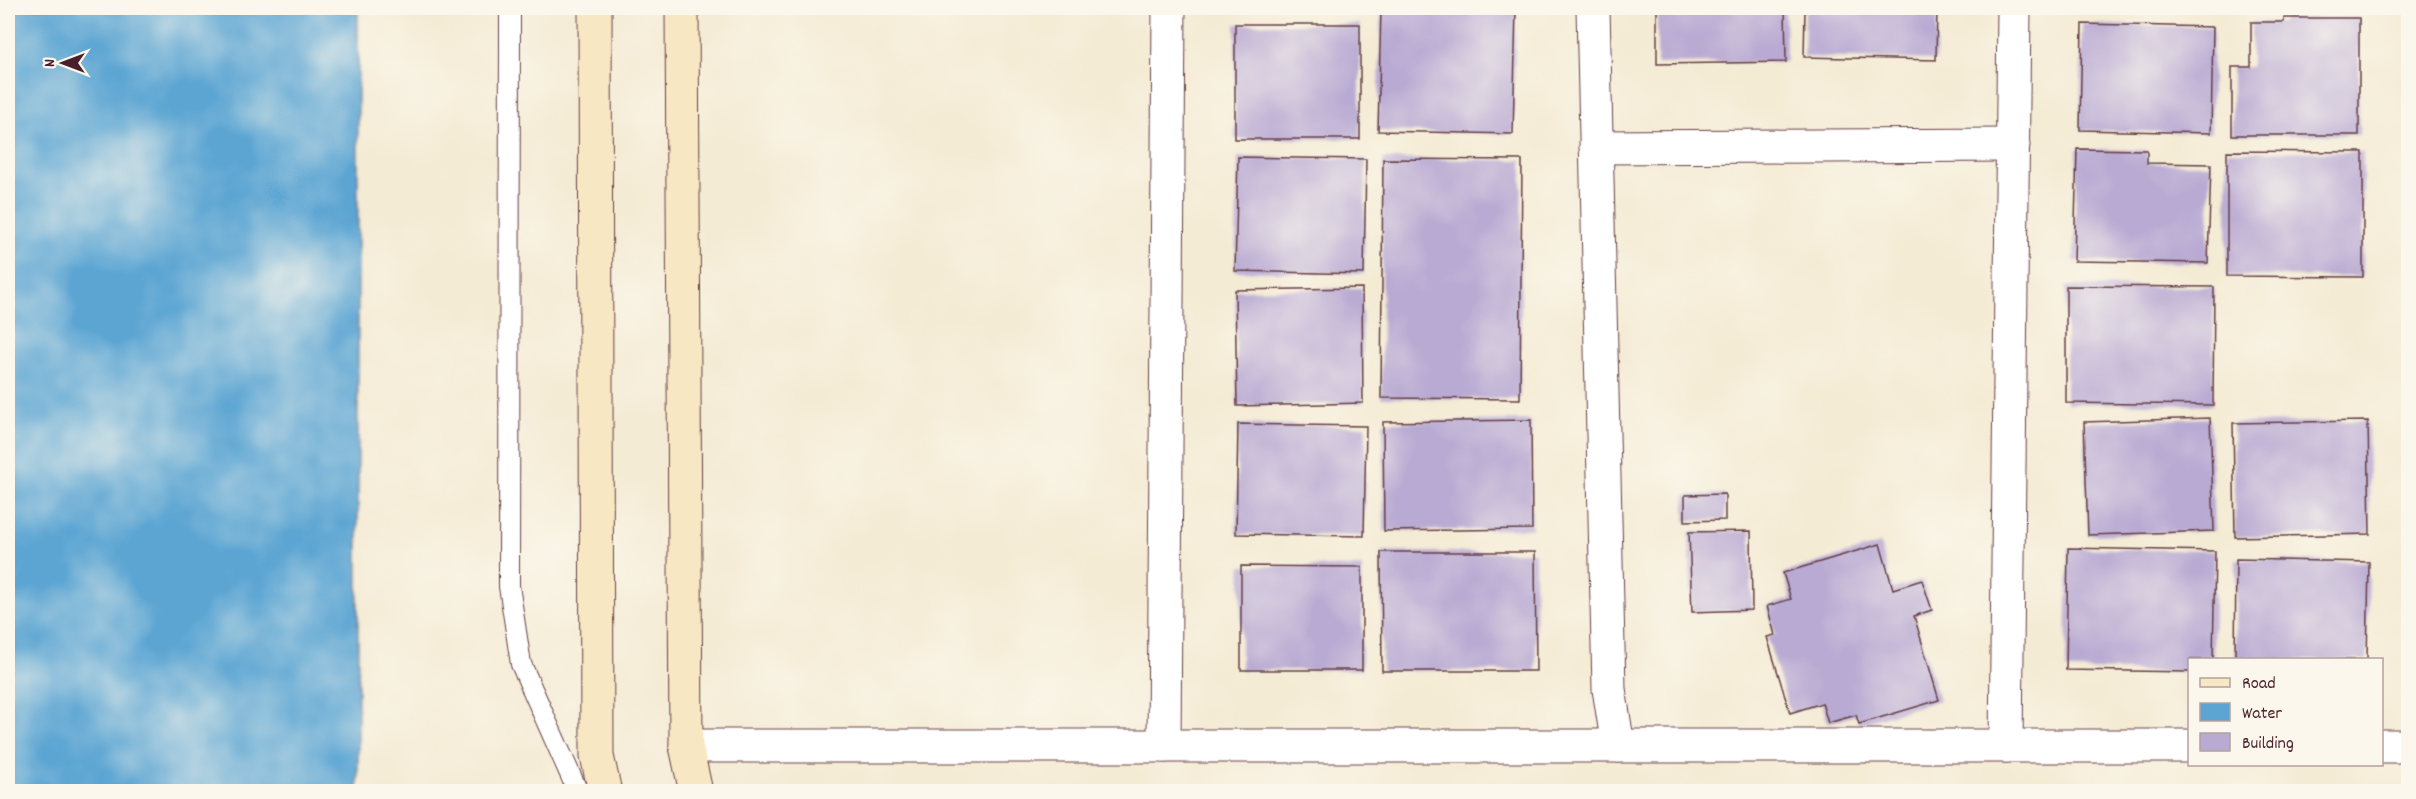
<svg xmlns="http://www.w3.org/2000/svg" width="2416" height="799" font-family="Dekko,sans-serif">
  <rect width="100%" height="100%" fill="#fbf7ec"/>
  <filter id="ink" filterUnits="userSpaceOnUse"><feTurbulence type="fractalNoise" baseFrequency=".0167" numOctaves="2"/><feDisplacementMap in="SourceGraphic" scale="12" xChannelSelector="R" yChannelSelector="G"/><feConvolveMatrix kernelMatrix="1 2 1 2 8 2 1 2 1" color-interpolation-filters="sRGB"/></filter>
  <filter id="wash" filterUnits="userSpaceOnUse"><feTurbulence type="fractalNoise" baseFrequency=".008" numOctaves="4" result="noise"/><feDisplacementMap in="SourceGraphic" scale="24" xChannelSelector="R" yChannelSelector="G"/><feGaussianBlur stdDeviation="1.35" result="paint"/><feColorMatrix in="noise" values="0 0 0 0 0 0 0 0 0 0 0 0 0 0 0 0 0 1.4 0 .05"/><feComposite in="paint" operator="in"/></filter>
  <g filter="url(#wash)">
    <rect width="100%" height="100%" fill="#f4ebd4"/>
    <rect fill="#5ca5d3" stroke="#53627f" stroke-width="1.5" x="8" y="8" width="350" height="783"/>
    <g id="blocks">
      <g fill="#b9aad3">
        <polygon points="1381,8 1516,8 1513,134 1378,131"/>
        <polygon points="1657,8 1785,8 1786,62 1657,64"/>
        <polygon points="1805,8 1937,8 1936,60 1804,57"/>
        <polygon points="2284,18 2359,18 2359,135 2232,135 2232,67 2251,67 2251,22 2284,22"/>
        <rect x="1235" y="24" width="125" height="115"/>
        <polygon points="2082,24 2213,27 2211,133 2080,130"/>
        <polygon points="2077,149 2147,150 2147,163 2211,164 2208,263 2074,261"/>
        <polygon points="2227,151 2363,152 2363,277 2227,276"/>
        <polygon points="1238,157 1366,159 1364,274 1235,271"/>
        <polygon points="1383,159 1522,160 1520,399 1381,398"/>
        <polygon points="2066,286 2214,287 2213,405 2066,403"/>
        <polygon points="1362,288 1363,403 1237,406 1235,290"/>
        <polygon points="2210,418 2214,531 2088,535 2084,422"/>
        <polygon points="1531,420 1532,529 1384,531 1383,422"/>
        <polygon points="2368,421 2370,534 2235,537 2233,423"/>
        <polygon points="1238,424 1366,426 1364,536 1236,534"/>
        <polygon points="1725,494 1725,520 1685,521 1685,495"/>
        <polygon points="1751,531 1752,610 1692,612 1689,532"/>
        <polygon points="1880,544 1893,589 1922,580 1932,610 1914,616 1939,700 1859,724 1856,715 1828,723 1822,703 1790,713 1767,637 1775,635 1767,606 1791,599 1783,573"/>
        <polygon points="2068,548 2215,551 2213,660 2190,660 2190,672 2066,670"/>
        <polygon points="1381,552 1535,552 1536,671 1382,671"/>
        <polygon points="2236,559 2369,562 2367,660 2235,660"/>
        <polygon points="1241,566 1362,567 1362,670 1241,670"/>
      </g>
    </g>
  </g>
  <g filter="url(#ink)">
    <use href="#blocks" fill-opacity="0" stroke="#643e44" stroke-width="1.5"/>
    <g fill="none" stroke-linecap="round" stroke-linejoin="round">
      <defs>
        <polyline id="lane" points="510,8 509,586 521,664 578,792"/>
        <g id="street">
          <polyline points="1593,8 1609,689 1618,746"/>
          <polyline points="1596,147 2013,145"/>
          <polyline points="686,746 2190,746"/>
          <polyline points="1164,746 1169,8"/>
          <polyline points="2006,746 2014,8"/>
          <polyline points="2382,746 2408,746"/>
        </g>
        <g id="secondary">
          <polyline points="595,8 597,756 605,792"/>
          <polyline points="682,8 686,746 696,792"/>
        </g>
      </defs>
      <use href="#lane" stroke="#643e44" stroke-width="22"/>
      <use href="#street" stroke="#643e44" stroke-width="35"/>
      <use href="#secondary" stroke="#643e44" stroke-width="35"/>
      <use href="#lane" stroke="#fff" stroke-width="20"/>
      <use href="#street" stroke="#fff" stroke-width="33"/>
      <use href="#secondary" stroke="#f7e8c3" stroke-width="33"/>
    </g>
  </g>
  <rect width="2416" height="799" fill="none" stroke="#fbf7ec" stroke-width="30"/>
  <rect x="2188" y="658" width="195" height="108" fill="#fbf7ec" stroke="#b4a19f" stroke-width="1.5"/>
  <rect x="2200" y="678" width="30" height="9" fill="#f7e8c3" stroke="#b4a19f" stroke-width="1.5"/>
  <text x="2242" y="688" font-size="18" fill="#4a1f2b">Road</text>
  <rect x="2200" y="703" width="30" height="18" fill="#5ca5d3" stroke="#b4a19f" stroke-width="1.5"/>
  <text x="2242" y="718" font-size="18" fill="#4a1f2b">Water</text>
  <rect x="2200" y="733" width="30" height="18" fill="#b9aad3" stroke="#b4a19f" stroke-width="1.5"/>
  <text x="2242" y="748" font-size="18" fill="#4a1f2b">Building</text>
  <g transform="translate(63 63) rotate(270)" stroke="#fbf7ec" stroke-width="4.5" paint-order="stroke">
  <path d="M0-4.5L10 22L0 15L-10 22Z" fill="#4a1f2b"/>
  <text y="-9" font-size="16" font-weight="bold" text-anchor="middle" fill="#4a1f2b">N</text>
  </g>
</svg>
